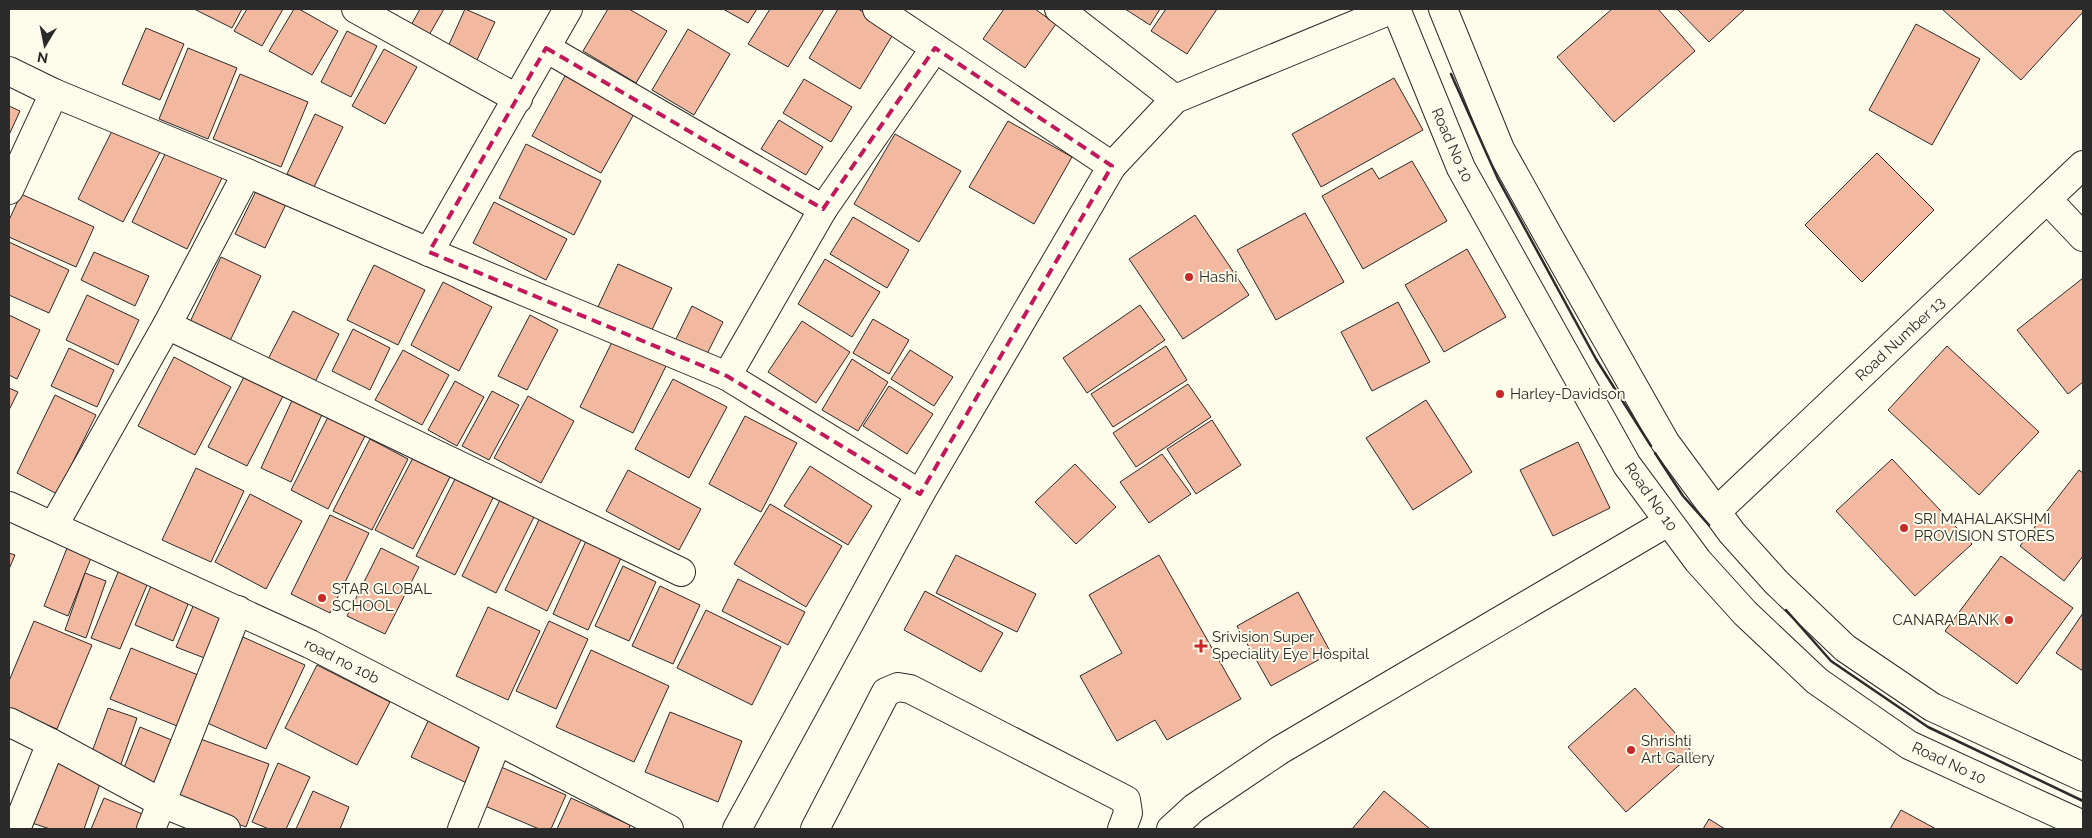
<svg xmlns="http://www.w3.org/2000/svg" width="2092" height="838" font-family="Raleway,sans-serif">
  <rect width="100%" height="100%" fill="#fdfbea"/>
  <g fill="#f2b8a0" stroke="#2b2b2b">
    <polygon points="194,9 242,9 232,28"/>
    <polygon points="247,9 283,9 262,46 234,31"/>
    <polygon points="294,9 299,9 338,31 312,75 269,51"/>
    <polygon points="420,9 444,9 428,37 410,27"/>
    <polygon points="465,9 495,22 476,62 447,49"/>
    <polygon points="608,9 629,9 667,31 636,83 583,51"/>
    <polygon points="723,9 757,9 748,23"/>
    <polygon points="770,9 824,9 788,67 748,44"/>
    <polygon points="838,9 858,9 895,31 860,89 809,58"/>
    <polygon points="1004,9 1035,9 1056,24 1025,68 983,39"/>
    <polygon points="1125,9 1160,9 1150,25"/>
    <polygon points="1166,9 1217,9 1187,54 1151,31"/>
    <polygon points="1612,9 1658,9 1695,51 1614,122 1557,57"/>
    <polygon points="1677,9 1745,9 1709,42"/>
    <polygon points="1942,9 2083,9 2083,12 2021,80"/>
    <polygon points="1916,24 1980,59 1932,145 1869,110"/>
    <polygon points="146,28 184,44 160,100 122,84"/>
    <polygon points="688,29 730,54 694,115 652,90"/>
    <polygon points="347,31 377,46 351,97 321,82"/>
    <polygon points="188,48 237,68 208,139 159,119"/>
    <polygon points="384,49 417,67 385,124 352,106"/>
    <polygon points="240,74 308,102 281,167 213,139"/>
    <polygon points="565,76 634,114 601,173 532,136"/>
    <polygon points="1394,78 1423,130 1321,187 1292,134"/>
    <polygon points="804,79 852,107 831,142 783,113"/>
    <polygon points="9,106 20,111 9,135"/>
    <polygon points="315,114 343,127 314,187 287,174"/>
    <polygon points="779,120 823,147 806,175 761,149"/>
    <polygon points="1008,121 1072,157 1034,224 969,187"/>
    <polygon points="113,129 160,152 123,222 78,199"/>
    <polygon points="895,134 961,171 919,242 854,204"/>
    <polygon points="526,144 601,181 574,235 499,198"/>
    <polygon points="169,146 224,174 187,249 132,222"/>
    <polygon points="1877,153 1934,210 1862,282 1805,225"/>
    <polygon points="1412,161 1447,221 1363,269 1322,196 1372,168 1379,179"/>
    <polygon points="258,187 287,202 265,248 235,234"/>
    <polygon points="21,194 94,227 76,267 9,237 9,220"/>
    <polygon points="494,202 567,239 546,280 473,243"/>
    <polygon points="1305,213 1344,282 1276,320 1237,250"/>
    <polygon points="1195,215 1249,295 1183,339 1129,259"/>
    <polygon points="853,217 909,250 887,288 830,254"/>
    <polygon points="9,242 69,270 49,313 9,295"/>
    <polygon points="1467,249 1506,317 1444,352 1405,285"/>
    <polygon points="94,252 149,276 135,306 81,280"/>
    <polygon points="221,257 261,276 228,345 188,326"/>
    <polygon points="825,259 880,292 852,337 798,304"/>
    <polygon points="618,264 672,288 651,332 598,307"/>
    <polygon points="374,265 425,290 398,345 347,320"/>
    <polygon points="2083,278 2083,382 2068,394 2017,330"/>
    <polygon points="443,282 492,307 459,371 411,345"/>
    <polygon points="87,295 139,320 118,365 66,340"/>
    <polygon points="1398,302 1430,362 1372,391 1341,332"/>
    <polygon points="1140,305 1165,340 1087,393 1063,358"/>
    <polygon points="692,306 723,322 705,358 674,343"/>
    <polygon points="293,311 339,334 313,386 266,363"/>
    <polygon points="9,315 40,330 17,379 9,375"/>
    <polygon points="530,315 558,330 527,390 498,376"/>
    <polygon points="873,319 909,340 889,374 853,353"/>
    <polygon points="802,321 850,352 816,403 768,372"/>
    <polygon points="353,329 390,348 370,390 332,371"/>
    <polygon points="616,334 669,360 633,433 580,407"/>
    <polygon points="1166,346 1187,380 1113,427 1091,394"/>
    <polygon points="1947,346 2039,432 1979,495 1888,410"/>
    <polygon points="69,348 114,370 97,407 51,386"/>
    <polygon points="403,350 449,375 422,425 375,400"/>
    <polygon points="910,350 953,377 934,406 891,379"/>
    <polygon points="174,357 231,387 195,455 138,426"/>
    <polygon points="852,359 888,382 858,431 822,410"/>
    <polygon points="245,375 284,394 247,466 208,447"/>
    <polygon points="673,379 727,407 689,478 635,449"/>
    <polygon points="455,381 484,397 457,446 428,430"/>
    <polygon points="1188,384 1211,417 1136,467 1113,433"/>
    <polygon points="889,386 933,414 907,454 863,426"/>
    <polygon points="9,388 18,392 9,410"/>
    <polygon points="492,391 519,405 489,460 462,446"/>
    <polygon points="295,394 325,408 291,482 261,468"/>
    <polygon points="55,395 96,415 57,494 17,473"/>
    <polygon points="528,396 574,421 541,483 494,458"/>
    <polygon points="1426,400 1472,472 1413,510 1366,438"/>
    <polygon points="745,416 797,443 761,512 709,484"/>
    <polygon points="328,417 365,436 328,509 291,490"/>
    <polygon points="1212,420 1241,465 1196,494 1167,449"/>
    <polygon points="370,439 408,459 372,530 333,511"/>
    <polygon points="1578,442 1610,508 1553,536 1520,470"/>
    <polygon points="1162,454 1191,494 1149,523 1120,482"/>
    <polygon points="414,456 451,475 413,549 375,530"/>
    <polygon points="1892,459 1972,544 1915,596 1836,511"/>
    <polygon points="1075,464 1116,507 1076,544 1035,502"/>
    <polygon points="810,466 872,506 848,545 784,506"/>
    <polygon points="196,468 244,491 211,562 162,540"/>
    <polygon points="628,470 701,509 679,550 606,511"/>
    <polygon points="2079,470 2083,473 2083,556 2064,581 2020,546"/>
    <polygon points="456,477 494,496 455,575 416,556"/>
    <polygon points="250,494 302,521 266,589 215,562"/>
    <polygon points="501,498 535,515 496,593 462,576"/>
    <polygon points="770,504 842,546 806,607 734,564"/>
    <polygon points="330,515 369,533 330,613 291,594"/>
    <polygon points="540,518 582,538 547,611 505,590"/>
    <polygon points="586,541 621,558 588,630 553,614"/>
    <polygon points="67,548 91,558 68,616 44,606"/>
    <polygon points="381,548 419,567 385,634 347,616"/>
    <polygon points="9,553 15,555 9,569"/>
    <polygon points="956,555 1036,594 1017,632 936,593"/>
    <polygon points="1159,555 1241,699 1167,740 1155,720 1117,741 1080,676 1122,653 1089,595"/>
    <polygon points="2001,556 2073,608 2017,684 1945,631"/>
    <polygon points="121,565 150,578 120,649 91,638"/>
    <polygon points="623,566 656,582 629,641 595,626"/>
    <polygon points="85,573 106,581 86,638 65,630"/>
    <polygon points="738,579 805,612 788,645 722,611"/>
    <polygon points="153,581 191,597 173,641 135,625"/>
    <polygon points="660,586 700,605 673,664 632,646"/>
    <polygon points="925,591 1003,633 981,672 904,630"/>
    <polygon points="1298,592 1331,653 1271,686 1237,626"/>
    <polygon points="194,604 225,617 207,659 176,647"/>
    <polygon points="488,607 540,631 508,700 456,676"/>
    <polygon points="706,610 781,647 752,705 677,668"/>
    <polygon points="2083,613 2083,671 2056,653"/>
    <polygon points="34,621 92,645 57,729 9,709 9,681"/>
    <polygon points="549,621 588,639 556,709 516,691"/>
    <polygon points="243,637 305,665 266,749 205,722"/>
    <polygon points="131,648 203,677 182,728 110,699"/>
    <polygon points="591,650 669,686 634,762 556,727"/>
    <polygon points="317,665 390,702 357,765 285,728"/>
    <polygon points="1635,688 1693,753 1626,812 1568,747"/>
    <polygon points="108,708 137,718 119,770 89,760"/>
    <polygon points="670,712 742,741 718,802 645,772"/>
    <polygon points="430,717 490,745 471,785 411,757"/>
    <polygon points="140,727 174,741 156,787 122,773"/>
    <polygon points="195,737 269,764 246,827 172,800"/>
    <polygon points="51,760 102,778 84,829 50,829 29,822"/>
    <polygon points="278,763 310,777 286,829 269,829 252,822"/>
    <polygon points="501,767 566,795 551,829 539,829 485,806"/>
    <polygon points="313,791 349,807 340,829 296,829"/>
    <polygon points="1384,791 1430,829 1352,829"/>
    <polygon points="104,798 152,818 147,829 91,829"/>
    <polygon points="571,798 630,825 629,829 557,829"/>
    <polygon points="1901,810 1936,829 1890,829"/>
    <polygon points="1709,819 1725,829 1703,829"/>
  </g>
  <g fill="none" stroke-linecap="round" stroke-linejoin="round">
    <defs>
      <g id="street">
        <polyline points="356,9 518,99"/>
        <polyline points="877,9 1112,166"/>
        <polyline points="1059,9 1175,99"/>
        <polyline points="546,48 823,209"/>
        <polyline points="9,71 54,93 247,173 429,252 727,376 920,494"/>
        <polyline points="9,190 54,93"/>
        <polyline points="2047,199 2083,237"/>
        <polyline points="429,252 568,9"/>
        <polyline points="167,325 681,572"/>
        <polyline points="727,376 823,209 935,48"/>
        <polyline points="1716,512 2083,165"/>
        <polyline points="54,525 167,325 247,173"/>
        <polyline points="9,722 51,743 162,803 226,829"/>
        <polyline points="16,829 51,743"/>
        <polyline points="151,829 238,610"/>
        <polyline points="462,829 497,742"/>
        <polyline points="737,829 920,494 1112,166 1175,99 1393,9"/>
        <polyline points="815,829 886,692 898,687 910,689 1126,800 1128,813 1122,829"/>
        <polyline points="1171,829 1194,808 1280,750 1668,522"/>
      </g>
      <g id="secondary">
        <polyline points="1396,9 1461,168 1627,465 1698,561 1745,613 1817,681 1909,745 2083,825"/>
        <polyline points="1443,9 1500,149 1549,237 1665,442 1732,533 1776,582 1845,648 1932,707 2083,777"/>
        <polyline points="9,506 310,644 669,829"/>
      </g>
    </defs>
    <use href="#street" stroke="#2b2b2b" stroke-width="30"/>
    <use href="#secondary" stroke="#2b2b2b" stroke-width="30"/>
    <use href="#street" stroke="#fdfbea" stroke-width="28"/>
    <use href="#secondary" stroke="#fdfbea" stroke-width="28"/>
    <g stroke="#2b2b2b" stroke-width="2.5">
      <polyline points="1451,74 1498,179 1596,359 1651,446"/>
      <polyline points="1655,453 1683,496 1709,525"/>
      <polyline points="1786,610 1831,661 1928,727 2083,801"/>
    </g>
  </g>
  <path fill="none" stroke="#c2185b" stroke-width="4" stroke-dasharray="10 6" stroke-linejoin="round" d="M 546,48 L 823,209 L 935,48 L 1112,166 L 920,494 L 727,376 L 429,252 Z"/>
  <g fill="#c62828" stroke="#fdfbea" stroke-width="2">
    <circle cx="1189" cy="277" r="5"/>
    <circle cx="1500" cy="394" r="5"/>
    <circle cx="1904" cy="528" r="5"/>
    <circle cx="322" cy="598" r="5"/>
    <circle cx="2009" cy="620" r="5"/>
    <path d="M1198.5 638.5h5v5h5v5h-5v5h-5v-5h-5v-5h5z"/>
    <circle cx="1631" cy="750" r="5"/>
  </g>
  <g text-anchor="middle" stroke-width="4" stroke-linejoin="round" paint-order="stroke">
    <g font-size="15" fill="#2b2b2b" stroke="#fdfbea">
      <text transform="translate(1452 145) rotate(66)" y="5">Road No 10</text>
      <text transform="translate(1900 339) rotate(-43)" y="5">Road Number 13</text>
      <text transform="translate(1651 497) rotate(55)" y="5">Road No 10</text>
      <text transform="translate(342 661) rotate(27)" y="5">road no 10b</text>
      <text transform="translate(1949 763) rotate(25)" y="5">Road No 10</text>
    </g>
    <g font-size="15" fill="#2b2b2b" stroke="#fdfbea" text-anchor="start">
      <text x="1199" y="282">Hashi</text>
      <text x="1510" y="399">Harley-Davidson</text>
      <text x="1914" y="524">SRI MAHALAKSHMI<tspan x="1914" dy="17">PROVISION STORES</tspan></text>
      <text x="332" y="594">STAR GLOBAL<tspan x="332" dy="17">SCHOOL</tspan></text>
      <text x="1999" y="625" text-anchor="end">CANARA BANK</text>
      <text x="1212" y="642">Srivision Super<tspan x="1212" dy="17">Speciality Eye Hospital</tspan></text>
      <text x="1641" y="746">Shrishti<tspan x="1641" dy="17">Art Gallery</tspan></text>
    </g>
  </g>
  <rect width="2092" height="838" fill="none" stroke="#2b2b2b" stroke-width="20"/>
  <g transform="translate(45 45) rotate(190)" stroke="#fdfbea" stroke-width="4" paint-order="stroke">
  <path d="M0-4L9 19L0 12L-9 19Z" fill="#2b2b2b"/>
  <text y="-8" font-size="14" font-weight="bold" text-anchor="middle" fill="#2b2b2b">N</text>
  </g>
</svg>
